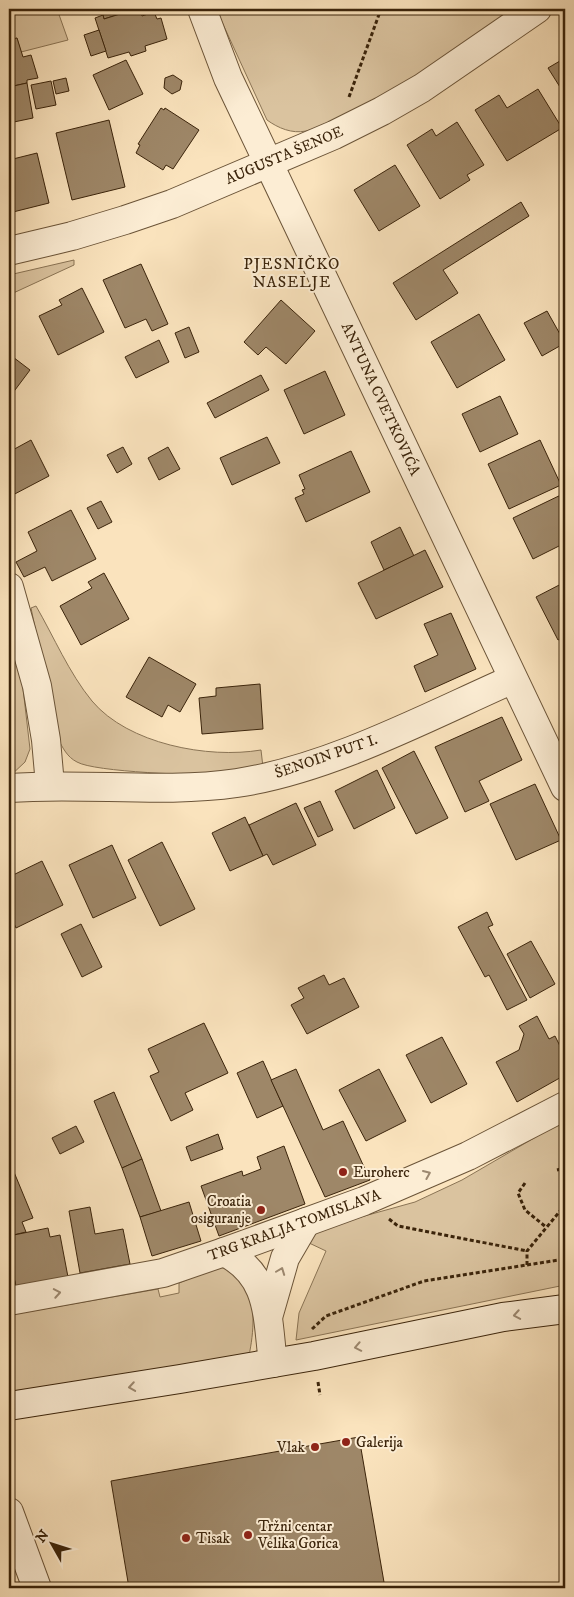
<svg xmlns="http://www.w3.org/2000/svg" width="574" height="1597" font-family="'IM FELL DW Pica',serif">
  <rect width="100%" height="100%" fill="#fae3bd"/>
  <filter id="stains"><feTurbulence type="fractalNoise" baseFrequency=".004" numOctaves="4"/><feColorMatrix values="0 0 0 0 .2 0 0 0 0 .09 0 0 0 0 .02 0 0 0 .5 -.17"/></filter>
  <radialGradient id="worn" r=".72"><stop offset=".6" stop-color="#630" stop-opacity="0"/><stop offset="1" stop-color="#630" stop-opacity=".3"/></radialGradient>
  <g fill="#dac39f" stroke="#8a7455">
    <polygon points="9,9 10,11 57,9 68,40 21,52 17,38 9,40"/>
    <path d="M 216,9 L 516,9 C 469,41 423,75 372,102 C 352,113 329,126 306,131 C 292,134 278,128 267,120 Z"/>
    <polygon points="74,260 74,265 9,295 9,275"/>
    <path d="M 36,606 C 54,637 69,673 92,701 C 128,744 208,759 261,750 L 263,767 C 250,769 236,772 222,774 C 199,776 94,772 77,762 C 67,757 63,748 58,739 L 31,608 Z"/>
    <polygon points="18,645 30,749 25,762 9,777 9,675 13,646"/>
    <polygon points="565,1120 565,1285 296,1340 299,1313 326,1251 307,1242 321,1228 415,1202 462,1180"/>
    <path d="M 218,1267 L 232,1267 C 237,1273 242,1279 246,1286 C 257,1308 253,1338 248,1360 L 9,1400 L 9,1315 L 158,1289 L 160,1297 L 179,1293 L 179,1283 Z"/>
  </g>
  <g fill="#9e8768" stroke="#3b240b">
    <polygon points="101,9 136,9 104,19"/>
    <polygon points="136,9 140,9 142,16 154,12 157,19 161,18 167,39 145,46 146,51 131,56 129,52 108,58 95,18 103,15 104,19"/>
    <polygon points="99,30 106,51 91,56 84,35"/>
    <polygon points="17,38 23,57 31,55 38,78 27,80 27,83 9,87 9,40"/>
    <polygon points="565,58 565,95 548,68"/>
    <polygon points="126,60 143,94 109,110 93,75"/>
    <polygon points="173,75 182,81 180,90 172,94 164,88 165,78"/>
    <polygon points="66,78 69,91 56,94 53,81"/>
    <polygon points="51,81 56,105 36,109 31,85"/>
    <polygon points="27,83 33,118 9,123 9,87"/>
    <polygon points="538,89 562,128 507,161 475,110 499,95 507,108"/>
    <polygon points="161,108 164,110 165,108 199,130 173,169 166,165 163,170 136,153 140,145 138,144"/>
    <polygon points="109,120 125,187 72,200 56,133"/>
    <polygon points="457,122 484,165 467,175 470,180 440,199 407,145 432,129 436,136"/>
    <polygon points="37,153 49,203 9,213 9,160"/>
    <polygon points="395,165 420,206 379,231 354,190"/>
    <polygon points="521,202 529,216 443,270 458,293 416,320 393,283"/>
    <polygon points="141,264 168,324 152,331 146,319 125,328 103,280"/>
    <polygon points="82,288 104,332 58,355 39,316 62,305 59,300"/>
    <polygon points="281,300 315,331 286,364 266,347 258,355 244,342"/>
    <polygon points="547,311 565,343 542,356 524,323"/>
    <polygon points="479,314 505,360 457,388 431,342"/>
    <polygon points="189,327 199,352 185,358 175,333"/>
    <polygon points="159,340 169,362 136,378 125,357"/>
    <polygon points="9,354 30,370 9,398"/>
    <polygon points="325,371 345,415 304,434 284,390"/>
    <polygon points="261,375 269,390 215,418 207,403"/>
    <polygon points="500,396 518,434 480,452 462,414"/>
    <polygon points="267,437 280,463 232,485 220,458"/>
    <polygon points="31,440 49,476 9,497 9,452"/>
    <polygon points="540,440 561,485 509,509 488,464"/>
    <polygon points="123,447 132,464 117,473 107,455"/>
    <polygon points="168,447 180,469 159,480 148,458"/>
    <polygon points="351,451 370,492 306,522 295,498 304,494 302,490 305,489 299,475"/>
    <polygon points="565,493 565,543 533,559 513,518"/>
    <polygon points="101,501 112,522 98,529 87,508"/>
    <polygon points="71,510 96,559 52,581 45,567 24,577 16,562 37,551 28,532"/>
    <polygon points="400,527 414,556 384,570 371,542"/>
    <polygon points="425,550 443,587 376,619 358,583"/>
    <polygon points="104,573 129,619 81,645 60,606 92,588 88,582"/>
    <polygon points="565,582 565,637 558,640 536,597"/>
    <polygon points="451,613 476,669 425,692 414,666 438,655 424,624"/>
    <polygon points="149,657 196,684 180,712 168,705 162,717 126,697"/>
    <polygon points="260,684 263,729 202,734 199,698 216,696 216,688"/>
    <polygon points="502,717 522,760 479,781 489,801 465,812 435,747"/>
    <polygon points="414,751 448,818 416,834 382,768"/>
    <polygon points="377,770 395,808 354,829 335,791"/>
    <polygon points="535,784 561,840 516,860 490,804"/>
    <polygon points="320,801 333,830 318,837 304,808"/>
    <polygon points="296,803 316,845 273,865 267,854 263,856 249,825"/>
    <polygon points="245,817 263,856 230,871 212,833"/>
    <polygon points="162,842 195,909 160,926 128,860"/>
    <polygon points="112,845 136,898 93,918 69,865"/>
    <polygon points="42,861 63,905 16,928 9,912 9,877"/>
    <polygon points="487,912 493,925 488,927 527,1000 507,1010 489,975 485,977 458,927"/>
    <polygon points="81,924 102,967 82,977 61,934"/>
    <polygon points="531,941 555,984 530,998 507,954"/>
    <polygon points="324,975 329,985 344,978 359,1007 307,1034 291,1005 304,998 298,988"/>
    <polygon points="537,1016 549,1039 555,1036 565,1056 565,1075 517,1102 496,1062 519,1050 524,1034 519,1026"/>
    <polygon points="204,1023 228,1073 185,1093 193,1110 171,1121 150,1076 159,1072 148,1049"/>
    <polygon points="442,1037 467,1084 431,1103 406,1055"/>
    <polygon points="263,1061 283,1106 257,1118 237,1073"/>
    <polygon points="296,1069 323,1130 343,1121 370,1180 325,1197 271,1080"/>
    <polygon points="379,1069 406,1121 366,1141 339,1090"/>
    <polygon points="114,1092 142,1159 122,1168 94,1101"/>
    <polygon points="76,1126 84,1142 60,1154 52,1138"/>
    <polygon points="218,1134 223,1149 191,1161 186,1147"/>
    <polygon points="284,1146 305,1204 219,1236 201,1186 242,1171 243,1176 261,1169 257,1157"/>
    <polygon points="142,1159 161,1211 140,1217 122,1168"/>
    <polygon points="9,1160 33,1218 22,1222 26,1232 9,1236"/>
    <polygon points="189,1202 201,1241 152,1256 140,1217"/>
    <polygon points="90,1207 95,1234 123,1229 130,1264 80,1273 69,1211"/>
    <polygon points="48,1228 50,1237 60,1235 68,1277 16,1287 9,1253 9,1236"/>
    <polygon points="9,1253 16,1287 9,1288"/>
    <polygon points="359,1437 385,1588 129,1588 111,1481"/>
  </g>
  <g fill="none" stroke-linecap="round" stroke-linejoin="round">
    <defs>
      <g id="street">
        <polyline points="202,9 228,78 565,787"/>
        <polyline points="9,251 72,236 125,220 172,204 334,135 382,111 422,88 537,9"/>
        <polyline points="9,587 37,686 46,740 50,785"/>
        <path d="M 9,788 C 84,782 161,794 237,783 C 330,769 427,717 513,679"/>
        <path d="M 224,1252 C 271,1275 267,1317 273,1363"/>
        <polyline points="9,1301 163,1273 224,1252 364,1201 468,1156 565,1106"/>
        <polyline points="269,1314 285,1258 306,1222"/>
        <polyline points="9,1512 37,1588"/>
      </g>
      <polyline id="secondary" points="9,1406 180,1379 314,1356 503,1317 565,1309"/>
    </defs>
    <use href="#street" stroke="#6b5438" stroke-width="30"/>
    <use href="#secondary" stroke="#3b240b" stroke-width="30"/>
    <g stroke="#3b240b" stroke-width="3" stroke-dasharray="4 2.5" stroke-linecap="butt">
      <polyline points="349,97 381,9"/>
      <polyline points="557,1170 565,1168"/>
      <polyline points="525,1183 518,1193 525,1210 546,1227"/>
      <polyline points="389,1219 398,1226 527,1251"/>
      <polyline points="527,1265 527,1251 565,1205"/>
      <polyline points="312,1329 326,1316 424,1281 565,1259"/>
      <polyline points="318,1382 320,1395"/>
    </g>
    <use href="#street" stroke="#fcedd4" stroke-width="28"/>
    <use href="#secondary" stroke="#fcedd4" stroke-width="28"/>
  </g>
  <defs><path id="oneway-chevron" d="M-2-3.5L2.5 0L-2 3.5" fill="none" stroke-width="1.6" stroke-linecap="round" stroke-linejoin="round" transform="scale(1.25)"/></defs>
  <g stroke="#9c8870">
    <use href="#oneway-chevron" transform="translate(427 1174) rotate(-23)"/>
    <use href="#oneway-chevron" transform="translate(281 1271) rotate(-69)"/>
    <use href="#oneway-chevron" transform="translate(57 1293) rotate(-10)"/>
    <use href="#oneway-chevron" transform="translate(517 1315) rotate(170)"/>
    <use href="#oneway-chevron" transform="translate(358 1347) rotate(169)"/>
    <use href="#oneway-chevron" transform="translate(132 1387) rotate(171)"/>
  </g>
  <g fill="#8f2418" stroke="#fcedd4" stroke-width="2">
    <circle cx="343" cy="1172" r="5"/>
    <circle cx="261" cy="1210" r="5"/>
    <circle cx="346" cy="1442" r="5"/>
    <circle cx="315" cy="1447" r="5"/>
    <circle cx="248" cy="1535" r="5"/>
    <circle cx="186" cy="1538" r="5"/>
  </g>
  <g text-anchor="middle" stroke-width="4" stroke-linejoin="round" paint-order="stroke">
    <g font-size="15" fill="#3b240b" stroke="#fcedd4">
      <text transform="translate(284 155) rotate(-23)" y="5">AUGUSTA ŠENOE</text>
      <text transform="translate(381 399) rotate(65)" y="5">ANTUNA CVETKOVIĆA</text>
      <text transform="translate(326 756) rotate(-19)" y="5">ŠENOIN PUT I.</text>
      <text transform="translate(294 1225) rotate(-20)" y="5">TRG KRALJA TOMISLAVA</text>
    </g>
    <g font-size="15" fill="#3b240b" stroke="#fcedd4" text-anchor="start">
      <text x="353" y="1177">Euroherc</text>
      <text x="251" y="1206" text-anchor="end">Croatia<tspan x="251" dy="17">osiguranje</tspan></text>
      <text x="356" y="1447">Galerija</text>
      <text x="305" y="1452" text-anchor="end">Vlak</text>
      <text x="258" y="1531">Tržni centar<tspan x="258" dy="17">Velika Gorica</tspan></text>
      <text x="196" y="1543">Tisak</text>
    </g>
    <g font-size="16" letter-spacing="1" fill="#3b240b" stroke="#fcedd4">
      <text x="292" y="269">PJESNIČKO<tspan x="292" dy="18">NASELJE</tspan></text>
    </g>
  </g>
  <rect width="574" height="1597" fill="none" stroke="#fae3bd" stroke-width="30"/>
  <rect x="10" y="10" width="554" height="1577" fill="none" stroke="#3b240b" stroke-width="2.5"/>
  <rect x="15" y="15" width="544" height="1567" fill="none" stroke="#3b240b"/>
  <g transform="translate(52 1544) rotate(309)" stroke="#fcedd4" stroke-width="4" paint-order="stroke">
  <path d="M0-4L9 19L0 12L-9 19Z" fill="#3b240b"/>
  <text y="-8" font-size="14" font-weight="bold" text-anchor="middle" fill="#3b240b">N</text>
  </g>
  <rect width="100%" height="100%" filter="url(#stains)"/>
  <rect width="100%" height="100%" fill="url(#worn)"/>
</svg>
